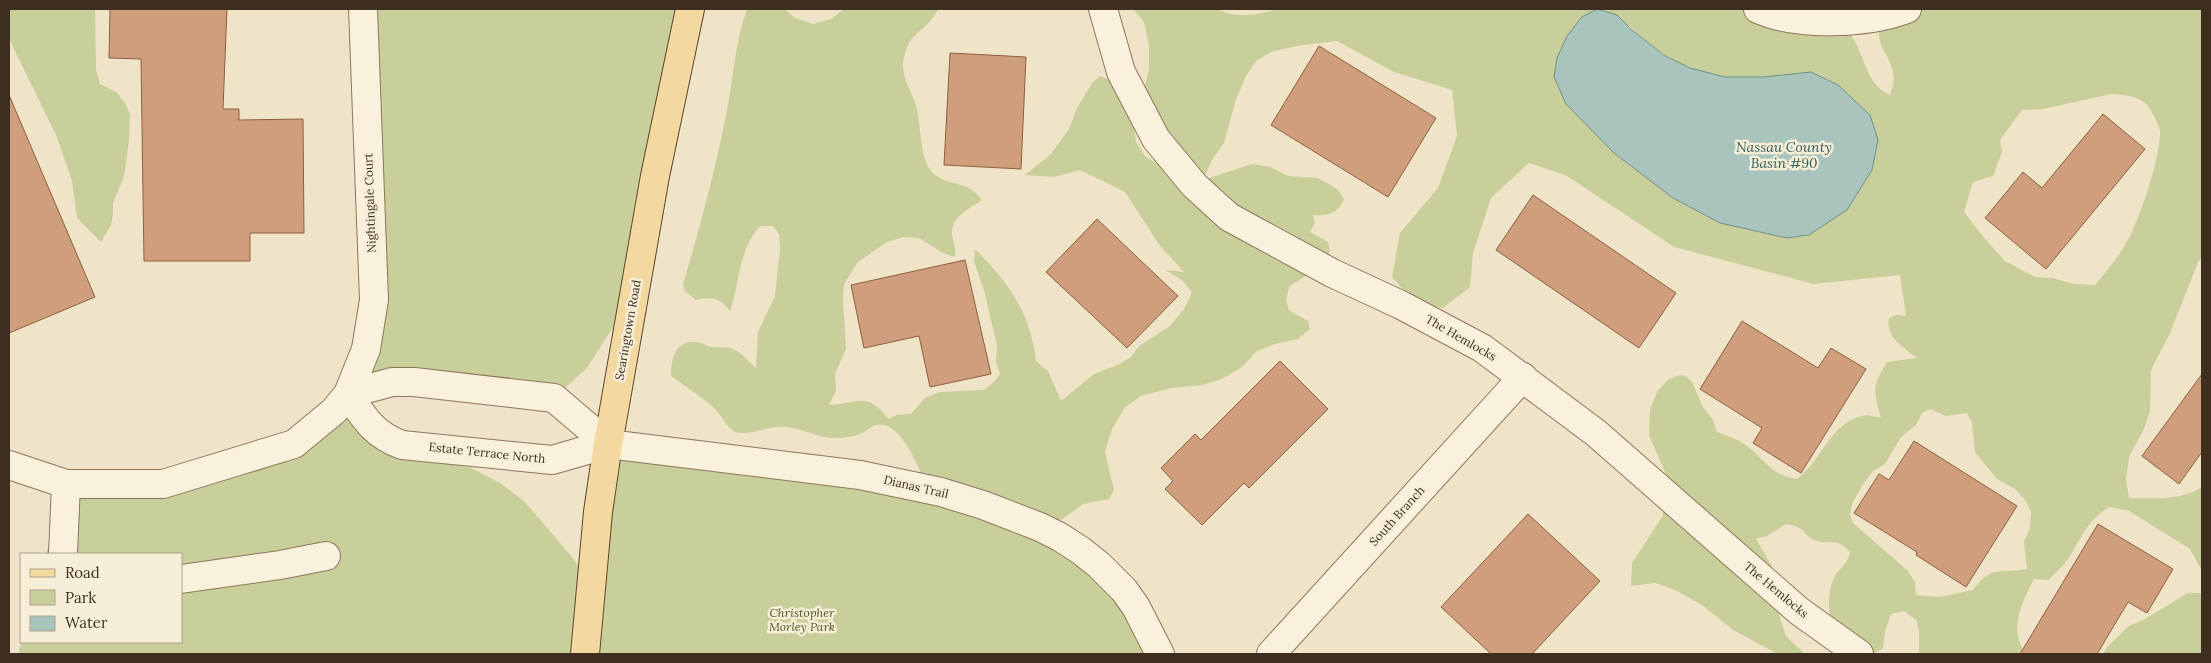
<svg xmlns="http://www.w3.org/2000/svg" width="2211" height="663" font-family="Lora,serif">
  <rect width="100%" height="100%" fill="#f0e4c8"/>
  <g fill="#c9cf9b" fill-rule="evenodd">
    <polygon points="9,9 95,9 96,70 100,84 116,92 125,103 130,114 129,141 124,176 113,203 113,215 111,225 101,242 77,218 72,181 56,135 9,39"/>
    <path d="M 372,9 L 690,9 L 615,324 L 587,368 L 554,398 L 348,394 L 425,456 L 471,468 L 500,483 L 524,501 L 573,558 L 584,575 L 608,444 L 803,456 L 816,454 L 830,459 L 924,481 C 918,465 899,419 876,425 C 872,426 869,429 866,431 C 857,436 847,438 837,438 C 819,439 803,428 786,427 C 771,425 755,434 740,433 C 728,432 724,418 716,410 C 703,397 686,387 671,376 C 671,355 677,338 701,343 C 705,344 708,347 712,347 C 720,348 728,346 735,350 C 743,354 749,362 756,368 L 758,332 L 775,296 L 780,249 L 779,234 L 773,226 L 760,226 C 737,254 741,279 730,311 C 721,298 711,296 696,300 L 685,291 L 683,284 C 700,227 716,168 727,110 C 734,75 735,42 747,9 L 785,9 L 795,18 L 813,24 L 831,19 L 844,9 L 938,9 C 932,25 913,32 907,47 C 905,52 903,61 903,66 C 903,79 911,91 915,103 C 922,120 918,159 933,173 C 949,188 966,178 982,200 C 970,208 951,217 952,234 C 953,243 956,245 955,257 L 943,253 L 919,238 L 904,237 L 887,242 L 858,262 L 844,284 L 843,298 L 846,349 L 835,374 L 836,391 L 829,405 C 859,403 868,391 888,419 L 897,415 L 911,414 L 925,398 L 940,392 L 984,390 L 994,382 L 1000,374 L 996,362 L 997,346 L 984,290 L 974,262 L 975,249 C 1008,282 1031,313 1036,361 L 1048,371 L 1061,401 L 1094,374 L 1120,364 L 1131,357 L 1139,346 L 1170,326 L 1184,309 L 1192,292 L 1182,280 L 1165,270 L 1184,272 L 1160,246 L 1125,192 L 1080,170 L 1054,177 L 1025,175 L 1051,154 L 1069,129 L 1077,108 L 1092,83 L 1100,76 L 1119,84 L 1131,103 L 1136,142 L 1145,156 L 1164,168 L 1144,91 L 1149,69 L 1149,46 L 1144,22 L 1133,9 L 1217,9 C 1236,19 1257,15 1277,9 L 1597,9 L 1582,18 L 1566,104 L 1764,77 C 1751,77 1737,79 1725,77 C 1696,73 1670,60 1648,42 C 1631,29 1622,16 1601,9 L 1759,9 L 1848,32 C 1866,52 1863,83 1890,95 C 1903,62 1876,53 1879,30 L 1904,9 L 2202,9 L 2202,258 L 2199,260 L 2170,333 L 2151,370 L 2150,411 L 2144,429 L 2129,457 L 2126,479 L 2129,498 C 2154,498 2181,501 2202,487 L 2202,571 L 2190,549 L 2129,511 L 2110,507 C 2085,520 2081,542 2065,563 C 2060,569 2054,574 2048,580 L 2034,579 C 2022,602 2007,632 2027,654 L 1919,654 L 1919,631 L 1916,620 L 1904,611 L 1891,614 L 1885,632 L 1883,648 L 1874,654 L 1841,654 C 1832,633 1823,601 1834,578 C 1839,568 1848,564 1850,552 C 1837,537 1830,545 1817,541 C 1809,539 1807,534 1801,529 C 1797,526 1790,525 1786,524 L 1767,536 L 1756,539 L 1772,566 L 1780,618 L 1786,636 L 1805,654 L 1770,654 L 1774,652 L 1733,630 L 1702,605 L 1677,591 L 1655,583 L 1631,586 L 1632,563 L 1662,517 L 1667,499 L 1665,472 L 1649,435 L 1650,409 L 1658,390 L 1669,379 L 1680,375 L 1686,376 L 1692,382 L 1703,407 L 1713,420 L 1717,432 C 1726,435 1737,439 1746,445 C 1763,458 1773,477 1797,479 C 1821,462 1830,423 1862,416 C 1867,414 1875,417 1881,418 C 1873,390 1872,387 1887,362 L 1917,358 C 1904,348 1885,337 1889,318 L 1896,315 L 1906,316 L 1900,275 L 1814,284 L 1674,247 L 1567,176 L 1529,163 L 1491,198 L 1473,253 L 1470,287 L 1443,308 L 1415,303 L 1392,277 L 1400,233 L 1438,188 L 1457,136 L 1452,90 L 1394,72 L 1337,41 L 1296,46 L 1271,52 L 1256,61 L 1246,76 L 1236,99 L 1224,143 L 1213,158 L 1203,180 L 1252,164 L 1270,167 L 1288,176 L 1318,178 L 1337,189 L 1344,199 C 1338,214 1328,216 1313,215 L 1315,223 L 1310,232 L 1328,242 L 1330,252 L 1320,266 L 1289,287 L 1286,301 L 1289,310 L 1308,321 L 1310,329 L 1298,339 L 1275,344 L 1257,351 L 1242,367 L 1222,379 L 1202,385 L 1171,388 L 1141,396 L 1125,407 L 1112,429 L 1105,452 L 1114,490 L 1109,499 L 1083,504 L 1061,520 L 1045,519 L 1080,550 L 1160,654 L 18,654 L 21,642 L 181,642 L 181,554 L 46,554 L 66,484 L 163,484 L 294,444 L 366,349 ZM 2111,94 C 2123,95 2138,95 2147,105 C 2151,110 2160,126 2160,132 C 2160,158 2143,207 2132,232 C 2123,251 2109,269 2095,285 L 2073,284 L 2053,278 L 2035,277 L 2005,261 L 1985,239 L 1964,212 L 1973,182 L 1993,176 L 2002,152 L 2000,140 L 2022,110 L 2043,109 ZM 1930,409 L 1946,416 L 1967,413 L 1972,423 L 1975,452 L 1997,479 L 2015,489 L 2026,501 L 2031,512 L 2030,528 L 2024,542 L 2027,569 C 1999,574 1993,564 1973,590 L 1940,597 L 1916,595 L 1915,582 L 1908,571 L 1853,523 L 1850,515 L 1852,504 L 1863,484 L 1873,471 L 1885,464 L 1901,437 L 1916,425 L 1922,413 Z"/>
    <polygon points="2188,593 2202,593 2202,654 2103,654 2107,647 2129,626 2145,619"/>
  </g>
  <polygon fill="#a9c4bc" stroke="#6f938a" points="1597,9 1617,15 1632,30 1664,55 1690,68 1725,77 1764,77 1811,72 1838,85 1870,115 1878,140 1872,170 1847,210 1809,235 1787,238 1720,223 1673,198 1614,153 1566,104 1554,77 1557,58 1567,36 1582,17"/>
  <g fill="#cf9f7d" stroke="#8d5f41">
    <polygon points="110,9 227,9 223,109 239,109 239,120 303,119 304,233 250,233 250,261 144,261 141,59 109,58"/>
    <polygon points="1319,46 1436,118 1388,197 1271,125"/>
    <polygon points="950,53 1026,57 1021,169 944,165"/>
    <polygon points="9,95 95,297 9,333"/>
    <polygon points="2103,114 2145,149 2046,269 1985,218 2023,172 2042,188"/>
    <polygon points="1533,195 1676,293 1639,348 1496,250"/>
    <polygon points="1097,219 1178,296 1127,348 1046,272"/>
    <polygon points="965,260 991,374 930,387 919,336 864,348 851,285"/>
    <polygon points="1742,321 1818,368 1831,348 1866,369 1801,473 1753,443 1762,428 1700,389"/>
    <polygon points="1280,361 1328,409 1249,488 1244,483 1202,525 1165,489 1173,481 1161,468 1195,434 1201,440"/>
    <polygon points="2202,374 2202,452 2179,484 2142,456"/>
    <polygon points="1914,441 2017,506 1966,587 1916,555 1917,552 1854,513 1879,474 1889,480"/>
    <polygon points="1528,514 1600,581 1532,654 1491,654 1441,607"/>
    <polygon points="2098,524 2173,569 2147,613 2128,602 2097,654 2020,654"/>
  </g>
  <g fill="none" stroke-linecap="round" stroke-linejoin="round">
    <defs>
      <g id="minor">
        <polyline points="1103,9 1121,72 1156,139 1194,185 1229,217 1332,273 1401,305 1482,348 1596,433 1799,611 1859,654"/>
        <path d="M 1758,9 C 1798,27 1867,24 1907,9"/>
        <path d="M 608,444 L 554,398 L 414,382 L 392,382 L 348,394 C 364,418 373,434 402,445 L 552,460 L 608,444 L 860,475 L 941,492 L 983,505 L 1040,527 L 1060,537 L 1080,550 L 1099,565 L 1124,590 L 1136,607 L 1160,654"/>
        <polyline points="9,465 66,484 163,484 294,444 334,411 348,394 366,349 374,300 363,9"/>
        <polyline points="63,554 66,484"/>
        <polyline points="181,579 280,565 326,556"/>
        <polyline points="1271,654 1523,377"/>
      </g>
      <polyline id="major" points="585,654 598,512 608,444 655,176 690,9"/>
    </defs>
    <use href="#minor" stroke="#8d765c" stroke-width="30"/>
    <use href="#major" stroke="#5b4430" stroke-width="30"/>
    <use href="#minor" stroke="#faf1dc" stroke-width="28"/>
    <use href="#major" stroke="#f3d9a0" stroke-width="28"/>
  </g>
  <g text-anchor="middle" stroke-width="5" stroke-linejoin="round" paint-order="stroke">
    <g font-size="12" fill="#3d2e20" stroke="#f7eed8">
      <text transform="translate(370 203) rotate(-92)" y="4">Nightingale Court</text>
      <text transform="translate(628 330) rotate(-80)" y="4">Searingtown Road</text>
      <text transform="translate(1461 338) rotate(30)" y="4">The Hemlocks</text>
      <text transform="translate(487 453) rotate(6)" y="4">Estate Terrace North</text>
      <text transform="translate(916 487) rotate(13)" y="4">Dianas Trail</text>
      <text transform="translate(1397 516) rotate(-48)" y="4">South Branch</text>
      <text transform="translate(1776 590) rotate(40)" y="4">The Hemlocks</text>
    </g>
    <g font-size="12" font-style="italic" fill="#4d5a26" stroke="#f7eed8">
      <text x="802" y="617">Christopher<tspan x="802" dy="14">Morley Park</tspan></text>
    </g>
    <g font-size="14" font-style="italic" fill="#2f5d5a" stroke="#f7eed8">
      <text x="1784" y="152">Nassau County<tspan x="1784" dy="16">Basin #90</tspan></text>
    </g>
  </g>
  <rect width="2211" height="663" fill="none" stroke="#3d2e20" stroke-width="20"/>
  <rect x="20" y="553" width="162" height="90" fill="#f7eed8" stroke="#ada18e"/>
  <rect x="30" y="569" width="25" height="8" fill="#f3d9a0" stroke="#ada18e"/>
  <text x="65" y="578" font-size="15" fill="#3d2e20">Road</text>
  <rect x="30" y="590" width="25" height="15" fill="#c9cf9b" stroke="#ada18e"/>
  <text x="65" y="603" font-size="15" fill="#3d2e20">Park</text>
  <rect x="30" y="616" width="25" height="15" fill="#a9c4bc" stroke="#ada18e"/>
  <text x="65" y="628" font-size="15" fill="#3d2e20">Water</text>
</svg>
